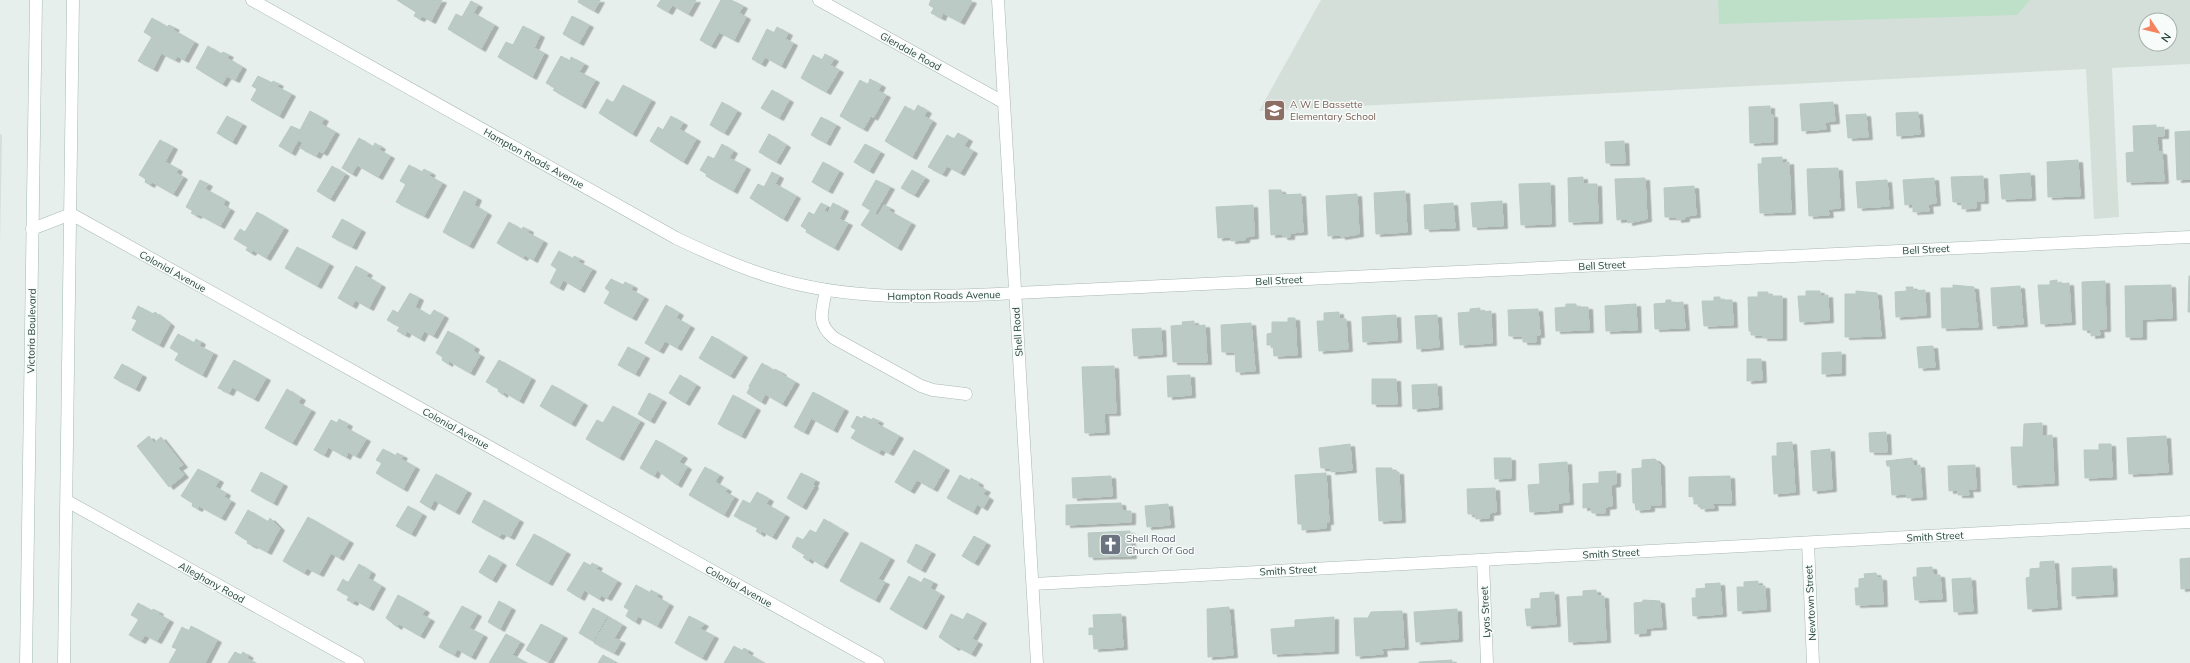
<svg xmlns="http://www.w3.org/2000/svg" width="2190" height="663" font-family="Mulish,sans-serif">
  <defs>
    <filter id="shadow"><feDropShadow dx="4.5" dy="2.5" stdDeviation="0" flood-color="#0004"/></filter>
  </defs>
  <rect width="100%" height="100%" fill="#e6efeb"/>
  <g fill="#d4dfda" fill-rule="evenodd">
    <path d="M 1321,0 L 2190,0 L 2190,64 L 2112,68 L 2119,217 L 2094,219 L 2086,69 L 1259,111 ZM 2146,20 L 2170,20 L 2170,44 L 2146,44 Z"/>
    <polygon points="0,134 2,135 0,244"/>
  </g>
  <polygon fill="#bfe0c8" points="1718,0 2030,0 2017,15 1719,24"/>
  <g fill="#bbcac4" stroke="#b8c9c2" filter="url(#shadow)">
    <polygon points="397,0 442,0 431,21 422,16 420,19 414,16 416,12"/>
    <polygon points="579,0 600,0 594,11 578,2"/>
    <polygon points="661,0 696,0 688,14 672,5 668,12 657,6"/>
    <polygon points="721,0 731,0 743,6 739,13 746,17 734,40 719,32 711,46 700,40"/>
    <polygon points="931,0 970,0 972,1 960,22 943,13 941,18 931,13 934,8 929,5"/>
    <polygon points="471,1 478,5 473,13 494,25 481,49 448,29 456,14 462,17"/>
    <polygon points="572,16 589,25 579,43 563,34"/>
    <polygon points="152,18 167,27 169,25 175,28 173,30 194,42 184,60 177,56 175,60 161,53 153,69 138,61 152,37 144,32"/>
    <polygon points="523,26 540,35 534,48 544,53 532,77 498,57 506,42 513,45"/>
    <polygon points="777,27 788,33 785,39 793,43 781,66 765,57 761,64 752,59 767,29 774,33"/>
    <polygon points="208,46 221,54 223,52 229,55 227,58 242,67 235,80 227,76 222,84 196,68"/>
    <polygon points="825,54 834,59 830,65 839,70 826,92 801,78 813,55 822,60"/>
    <polygon points="561,56 570,61 571,57 584,64 579,72 595,80 581,106 553,90 555,88 546,83"/>
    <polygon points="258,76 272,83 273,81 279,84 277,87 291,94 279,116 251,100 257,89 252,86"/>
    <polygon points="870,79 881,85 878,91 886,95 873,118 871,116 863,129 840,116 860,80 868,85"/>
    <polygon points="623,85 651,100 632,134 599,113 607,99 613,103"/>
    <polygon points="772,90 789,100 779,118 761,108"/>
    <polygon points="722,102 737,111 724,133 710,125"/>
    <polygon points="1833,102 1835,121 1825,122 1826,129 1802,131 1800,104"/>
    <polygon points="918,105 927,111 924,116 932,121 912,157 885,141 905,106 914,112"/>
    <polygon points="1770,106 1770,115 1773,115 1773,142 1750,143 1749,107"/>
    <polygon points="310,111 324,119 321,124 335,132 323,153 319,151 316,156 300,148 303,143 298,140 291,153 279,146 291,126 300,130"/>
    <polygon points="1918,112 1920,134 1897,136 1896,113"/>
    <polygon points="1866,114 1868,137 1848,138 1846,115"/>
    <polygon points="227,116 242,124 232,142 217,133"/>
    <polygon points="671,116 683,123 679,129 696,139 683,162 650,141 658,127 663,130"/>
    <polygon points="821,117 836,125 826,143 811,135"/>
    <polygon points="2156,125 2156,128 2164,127 2164,136 2157,136 2158,152 2162,152 2164,181 2127,182 2126,153 2134,152 2133,126"/>
    <polygon points="2190,131 2190,179 2177,180 2175,132"/>
    <polygon points="958,133 968,139 964,146 973,151 960,173 947,166 942,174 928,167 947,135 954,139"/>
    <polygon points="769,134 786,145 776,162 759,152"/>
    <polygon points="359,138 373,147 375,143 381,147 379,150 390,156 378,177 357,165 352,174 342,168"/>
    <polygon points="160,140 173,147 165,162 178,169 176,173 183,177 173,194 152,182 150,185 145,182 146,179 139,175"/>
    <polygon points="1624,141 1625,163 1606,163 1605,142"/>
    <polygon points="722,144 733,151 729,158 746,167 733,191 706,176 707,174 700,170 708,156 714,159"/>
    <polygon points="865,144 880,152 869,171 854,162"/>
    <polygon points="1782,157 1782,163 1789,162 1791,212 1760,213 1758,164 1762,164 1762,158"/>
    <polygon points="2078,160 2080,196 2048,197 2047,162"/>
    <polygon points="823,162 839,171 828,191 812,182"/>
    <polygon points="409,165 422,172 424,169 431,173 429,176 442,183 424,216 396,202 406,184 400,181"/>
    <polygon points="332,166 345,174 330,199 317,191"/>
    <polygon points="1838,168 1840,208 1828,209 1829,215 1809,216 1807,169"/>
    <polygon points="912,170 925,178 914,195 901,188"/>
    <polygon points="772,172 779,176 775,184 796,196 783,219 750,198 758,184 764,187"/>
    <polygon points="2030,173 2031,198 2002,199 2000,175"/>
    <polygon points="1983,176 1984,201 1976,201 1976,208 1962,209 1962,202 1953,202 1951,177"/>
    <polygon points="1583,177 1583,184 1597,184 1598,221 1569,222 1568,178"/>
    <polygon points="1645,178 1647,219 1628,223 1628,219 1617,220 1615,179"/>
    <polygon points="1934,178 1936,203 1928,204 1929,211 1913,212 1913,204 1905,205 1903,180"/>
    <polygon points="200,180 208,184 205,189 225,200 223,205 230,209 220,226 198,214 197,216 191,213 193,211 186,207"/>
    <polygon points="876,180 890,187 875,213 862,205"/>
    <polygon points="1887,180 1889,206 1858,208 1856,182"/>
    <polygon points="1550,183 1551,224 1521,225 1519,184"/>
    <polygon points="1694,186 1696,215 1685,216 1685,219 1677,220 1677,217 1665,217 1664,188"/>
    <polygon points="1269,190 1281,190 1282,195 1301,194 1303,232 1290,233 1290,237 1283,237 1283,234 1271,235"/>
    <polygon points="464,191 477,198 474,205 487,213 469,246 443,232"/>
    <polygon points="1405,191 1407,232 1376,234 1374,193"/>
    <polygon points="1357,194 1359,234 1341,237 1341,235 1328,236 1326,196"/>
    <polygon points="1502,201 1503,226 1473,227 1471,203"/>
    <polygon points="821,203 827,206 824,211 828,213 833,203 844,209 839,219 848,223 834,248 806,232 807,230 801,226 809,212 814,215"/>
    <polygon points="1453,203 1455,228 1425,229 1424,205"/>
    <polygon points="884,205 890,208 889,211 911,223 897,248 861,225 870,211 878,216"/>
    <polygon points="1253,205 1254,236 1245,237 1245,240 1231,241 1231,237 1218,238 1216,207"/>
    <polygon points="257,212 284,228 266,258 253,250 251,253 246,250 248,247 234,239 240,229 245,232"/>
    <polygon points="342,219 361,230 352,247 332,237"/>
    <polygon points="509,222 522,230 523,227 529,230 528,233 543,241 533,260 525,255 523,258 497,243"/>
    <polygon points="297,247 329,264 317,286 285,268"/>
    <polygon points="559,251 573,259 574,256 580,259 578,262 592,269 580,290 563,280 559,288 550,283 557,269 551,265"/>
    <polygon points="356,266 368,273 366,276 381,285 369,308 355,300 352,306 338,298"/>
    <polygon points="2189,276 2190,276 2190,312 2188,312"/>
    <polygon points="611,279 623,285 625,282 633,286 631,290 644,297 632,318 604,303 610,292 605,288"/>
    <polygon points="2057,280 2057,284 2069,283 2071,322 2041,324 2038,285 2050,285 2050,281"/>
    <polygon points="2105,281 2106,329 2099,329 2100,335 2091,336 2091,330 2083,330 2082,282"/>
    <polygon points="1953,285 1974,287 1978,327 1942,328 1941,288 1953,288"/>
    <polygon points="2171,285 2172,318 2142,319 2142,337 2126,337 2125,286"/>
    <polygon points="2020,286 2023,324 1993,326 1991,288"/>
    <polygon points="1906,287 1913,287 1913,291 1925,290 1926,315 1896,317 1895,292 1907,291"/>
    <polygon points="1806,291 1820,291 1820,296 1828,295 1829,320 1800,322 1798,296 1806,296"/>
    <polygon points="1856,291 1877,293 1881,336 1845,337 1845,294 1856,294"/>
    <polygon points="1758,292 1768,292 1768,296 1782,296 1782,338 1763,338 1763,335 1751,335 1751,331 1749,331 1748,297 1758,297"/>
    <polygon points="410,293 419,298 415,307 430,316 434,310 444,316 433,336 424,331 420,339 407,331 405,335 397,331 400,327 387,320 393,310 398,313"/>
    <polygon points="1714,297 1720,297 1720,300 1732,300 1733,325 1704,326 1702,301 1714,301"/>
    <polygon points="1666,300 1671,300 1671,303 1683,302 1685,328 1655,329 1654,304 1666,303"/>
    <polygon points="1566,304 1576,304 1576,307 1588,307 1589,330 1556,331 1555,308 1566,307"/>
    <polygon points="1636,304 1637,330 1606,331 1605,306"/>
    <polygon points="666,305 679,313 676,318 690,326 677,348 665,341 659,351 645,343"/>
    <polygon points="138,306 153,314 155,312 170,324 159,345 132,330 137,320 132,318"/>
    <polygon points="1480,308 1480,312 1491,311 1492,343 1460,345 1458,313 1470,312 1470,309"/>
    <polygon points="1538,309 1540,335 1536,335 1536,342 1523,342 1523,336 1509,336 1508,310"/>
    <polygon points="1339,312 1339,319 1346,319 1348,349 1319,351 1317,321 1324,321 1324,313"/>
    <polygon points="1396,315 1397,340 1363,342 1362,317"/>
    <polygon points="1437,315 1439,347 1417,349 1415,316"/>
    <polygon points="1288,318 1295,318 1297,355 1274,356 1273,345 1267,345 1267,334 1272,333 1272,322 1288,322"/>
    <polygon points="1194,321 1194,326 1205,325 1207,362 1173,362 1171,326 1183,325 1182,322"/>
    <polygon points="1251,323 1255,371 1236,372 1235,352 1222,352 1221,325"/>
    <polygon points="1161,328 1162,354 1134,356 1132,329"/>
    <polygon points="448,331 475,347 473,351 480,355 470,373 449,361 448,364 442,360 443,357 436,353"/>
    <polygon points="178,334 194,343 196,339 201,342 199,346 213,353 202,375 175,360 179,353 170,348"/>
    <polygon points="712,336 743,355 730,376 699,358"/>
    <polygon points="1933,346 1935,367 1919,368 1917,347"/>
    <polygon points="628,347 645,356 635,374 618,365"/>
    <polygon points="1841,352 1841,373 1822,374 1822,353"/>
    <polygon points="1747,359 1761,359 1762,380 1747,381"/>
    <polygon points="234,360 266,378 254,399 232,387 229,393 218,388"/>
    <polygon points="499,360 531,378 519,401 504,392 503,395 498,391 499,389 486,382"/>
    <polygon points="762,363 774,371 775,369 782,373 781,374 795,382 782,404 765,394 761,402 747,393 750,387 749,386"/>
    <polygon points="122,364 142,375 135,389 114,378"/>
    <polygon points="1114,366 1116,413 1104,413 1105,432 1085,433 1082,367"/>
    <polygon points="680,375 696,385 685,403 669,393"/>
    <polygon points="1190,375 1191,395 1168,397 1167,376"/>
    <polygon points="1372,379 1396,379 1397,404 1372,404"/>
    <polygon points="1437,384 1438,407 1413,409 1412,385"/>
    <polygon points="552,385 583,403 571,424 540,406"/>
    <polygon points="287,389 301,398 298,403 311,410 292,443 265,428"/>
    <polygon points="813,392 844,409 833,430 811,418 804,432 794,427"/>
    <polygon points="649,393 662,400 650,421 638,414"/>
    <polygon points="733,395 756,408 741,436 718,424"/>
    <polygon points="613,406 640,421 619,458 586,439 597,420 603,423"/>
    <polygon points="857,416 862,419 864,416 871,420 873,418 879,421 877,424 899,436 889,453 881,449 879,453 851,438 856,430 851,427"/>
    <polygon points="339,419 348,424 346,428 366,439 356,456 348,452 346,457 328,447 324,455 314,450 331,420 337,423"/>
    <polygon points="2042,423 2042,436 2052,435 2054,483 2013,485 2011,447 2023,447 2024,424"/>
    <polygon points="1886,432 1887,452 1870,452 1869,433"/>
    <polygon points="149,436 154,443 161,437 183,465 178,468 184,475 169,487 137,446"/>
    <polygon points="2166,436 2168,472 2129,474 2127,438"/>
    <polygon points="656,440 683,456 679,462 687,467 677,485 657,470 654,476 640,468"/>
    <polygon points="1792,442 1795,492 1774,494 1772,456 1777,456 1777,443"/>
    <polygon points="1350,444 1352,470 1331,472 1331,468 1321,468 1319,448"/>
    <polygon points="2099,444 2111,444 2112,477 2085,478 2084,450 2099,450"/>
    <polygon points="383,449 396,456 397,453 403,456 401,459 415,467 403,489 376,473 382,463 376,460"/>
    <polygon points="1830,449 1832,489 1813,491 1811,451"/>
    <polygon points="914,450 945,468 933,489 917,480 910,491 895,482"/>
    <polygon points="1494,458 1511,458 1511,478 1495,479"/>
    <polygon points="1912,458 1913,466 1920,465 1922,497 1907,498 1907,494 1892,495 1890,466 1887,466 1886,461"/>
    <polygon points="1655,459 1660,464 1661,505 1650,505 1650,509 1636,510 1635,503 1633,503 1632,469 1642,468 1642,460"/>
    <polygon points="1567,462 1569,502 1558,503 1558,510 1530,512 1528,485 1540,484 1539,464"/>
    <polygon points="1975,465 1976,489 1968,489 1969,495 1958,495 1958,490 1949,491 1948,466"/>
    <polygon points="705,467 719,475 715,482 727,489 725,492 734,497 724,515 689,495"/>
    <polygon points="1376,468 1392,468 1392,472 1399,472 1401,520 1379,521"/>
    <polygon points="198,469 219,480 215,487 226,493 224,497 231,501 221,518 199,506 198,509 192,506 193,503 181,496"/>
    <polygon points="1616,471 1616,484 1611,485 1612,506 1605,507 1605,513 1592,513 1591,507 1583,508 1583,484 1599,483 1599,472"/>
    <polygon points="261,472 283,484 273,503 251,491"/>
    <polygon points="801,473 815,480 813,484 814,486 802,507 787,498"/>
    <polygon points="1326,473 1329,522 1326,522 1326,528 1302,530 1302,524 1298,524 1295,475"/>
    <polygon points="436,474 467,491 455,512 434,500 430,508 420,502"/>
    <polygon points="960,475 970,481 971,478 979,483 978,486 986,490 983,494 989,498 983,508 977,504 973,512 947,498"/>
    <polygon points="1111,476 1112,496 1073,498 1072,478"/>
    <polygon points="1730,476 1731,503 1713,503 1714,508 1701,509 1700,504 1694,504 1694,496 1689,497 1689,477"/>
    <polygon points="1495,488 1496,512 1489,513 1489,518 1476,519 1475,514 1468,514 1467,489"/>
    <polygon points="757,492 769,499 766,504 785,515 772,537 762,531 760,534 756,531 758,528 734,516 743,500 750,504"/>
    <polygon points="484,500 519,520 510,537 502,533 499,537 472,522"/>
    <polygon points="1121,503 1122,511 1131,511 1131,522 1066,525 1066,505"/>
    <polygon points="1168,504 1170,525 1147,527 1145,506"/>
    <polygon points="408,506 422,514 411,534 396,526"/>
    <polygon points="248,510 268,522 270,518 280,528 267,552 254,545 253,546 247,543 248,541 235,533"/>
    <polygon points="308,517 349,541 339,558 331,553 319,574 307,568 304,573 283,561"/>
    <polygon points="824,519 844,531 823,566 810,558 808,561 803,557 805,555 792,547 797,537 803,540 810,530 816,533"/>
    <polygon points="1130,531 1132,556 1089,557 1088,533"/>
    <polygon points="534,534 566,552 548,583 516,565"/>
    <polygon points="974,536 986,543 974,563 962,556"/>
    <polygon points="861,542 890,558 878,579 885,582 875,600 840,581"/>
    <polygon points="916,544 931,552 921,570 907,562"/>
    <polygon points="489,555 502,563 492,580 479,572"/>
    <polygon points="2190,558 2190,588 2181,589 2180,559"/>
    <polygon points="2054,561 2057,607 2028,609 2026,578 2030,577 2030,569 2040,568 2040,562"/>
    <polygon points="584,562 591,566 592,563 598,566 596,569 617,581 607,598 601,595 599,599 584,590 580,598 567,590"/>
    <polygon points="359,564 371,572 368,578 381,586 369,608 355,600 353,603 347,600 349,596 337,590 343,579 348,583"/>
    <polygon points="2112,566 2113,594 2072,596 2072,568"/>
    <polygon points="1932,567 1933,575 1940,575 1942,599 1915,600 1913,577 1917,577 1917,568"/>
    <polygon points="1876,573 1877,578 1882,578 1883,604 1856,605 1855,588 1859,588 1859,579 1865,578 1864,574"/>
    <polygon points="909,576 921,583 924,578 933,582 930,588 940,594 922,627 890,609"/>
    <polygon points="1971,578 1973,611 1954,612 1952,579"/>
    <polygon points="1758,581 1758,586 1765,586 1766,609 1738,611 1737,587 1744,587 1744,582"/>
    <polygon points="1720,583 1722,614 1693,616 1692,598 1696,598 1696,589 1706,588 1705,584"/>
    <polygon points="636,585 650,593 651,590 658,594 657,597 669,604 657,626 638,616 635,622 626,616 629,610 624,607"/>
    <polygon points="1596,590 1597,596 1604,596 1606,640 1569,642 1567,597 1583,596 1583,591"/>
    <polygon points="1554,592 1556,624 1527,626 1525,609 1531,609 1531,599 1540,598 1540,593"/>
    <polygon points="398,595 425,610 422,615 430,619 420,636 399,624 397,627 386,618"/>
    <polygon points="1643,600 1660,601 1662,627 1646,628 1646,633 1635,634 1634,603 1643,602"/>
    <polygon points="499,601 511,608 500,629 488,622"/>
    <polygon points="138,603 152,611 153,609 159,612 158,614 169,620 157,641 145,635 141,641 129,635 139,619 131,615"/>
    <polygon points="462,606 477,614 469,628 483,635 471,657 457,649 454,655 439,647"/>
    <polygon points="1229,607 1233,655 1208,657 1207,609"/>
    <polygon points="593,608 607,616 593,641 579,633"/>
    <polygon points="1457,609 1458,639 1416,642 1414,612"/>
    <polygon points="1402,611 1404,647 1382,648 1383,654 1356,656 1354,618 1368,618 1371,612"/>
    <polygon points="967,613 982,621 972,639 978,642 971,654 956,646 955,648 939,637 951,614 963,620"/>
    <polygon points="1121,614 1123,647 1094,649 1093,634 1089,635 1089,628 1094,628 1093,615"/>
    <polygon points="689,616 704,624 700,629 714,636 702,658 675,643"/>
    <polygon points="609,617 622,625 614,638 621,641 614,653 594,643"/>
    <polygon points="1334,617 1334,651 1273,654 1271,629 1295,627 1295,620"/>
    <polygon points="541,624 563,636 548,662 526,650"/>
    <polygon points="191,626 217,640 205,663 169,663 177,649 172,647 182,627 189,631"/>
    <polygon points="506,634 520,642 512,655 527,663 489,663"/>
    <polygon points="734,646 742,651 744,648 749,651 747,653 764,663 724,663"/>
    <polygon points="235,652 241,655 243,652 249,656 247,658 255,663 228,663"/>
    <polygon points="603,655 615,662 614,663 598,663"/>
    <polygon points="1452,660 1452,663 1419,663 1419,662"/>
  </g>
  <g fill="none" stroke-linecap="round" stroke-linejoin="round">
    <defs>
      <g id="minor">
        <polyline points="819,0 1003,102"/>
        <polyline points="32,229 71,214 878,663"/>
        <path d="M 826,290 C 822,312 816,323 834,338 L 921,386 L 933,390 L 966,394"/>
        <polyline points="1015,293 2190,237"/>
        <polyline points="67,501 358,663"/>
        <polyline points="1808,543 1813,663"/>
        <polyline points="1483,560 1487,663"/>
        <polyline points="1033,584 2190,522"/>
      </g>
      <g id="tertiary">
        <path d="M 252,0 L 676,238 C 707,253 738,267 771,277 C 851,302 932,297 1015,293"/>
        <polyline points="998,0 1037,663"/>
      </g>
      <g id="secondary">
        <polyline points="26,663 36,0"/>
        <polyline points="64,663 73,0"/>
      </g>
    </defs>
    <use href="#minor" stroke="#a8b8b2" stroke-width="13"/>
    <use href="#tertiary" stroke="#a8b8b2" stroke-width="13"/>
    <use href="#secondary" stroke="#a4bbb3" stroke-width="13"/>
    <use href="#minor" stroke="#fff" stroke-width="12"/>
    <use href="#tertiary" stroke="#fff" stroke-width="12"/>
    <use href="#secondary" stroke="#fff" stroke-width="12"/>
  </g>
  <defs>
    <symbol id="school-square" viewBox="-11 -11 22 22"><rect x="-9" y="-9" width="18" height="18" rx="4" fill="#8d6e63" stroke="#f7fbf9"/><path d="M0-5L7-2L0 1L-7-2ZM-4 1L0 2.5L4 1V4Q0 6-4 4Z" fill="#fff"/></symbol>
    <symbol id="church-square" viewBox="-11 -11 22 22"><rect x="-9" y="-9" width="18" height="18" rx="4" fill="#6b7280" stroke="#f7fbf9"/><path d="M-1.2-6h2.4v3.5h3.3v2.4h-3.3V6h-2.4V-.1h-3.3v-2.4h3.3Z" fill="#fff"/></symbol>
  </defs>
  <g fill-rule="evenodd">
    <use href="#school-square" x="1262" y="98" width="25" height="25"/>
    <use href="#church-square" x="1098" y="532" width="25" height="25"/>
  </g>
  <g text-anchor="middle" stroke-width="3" stroke-linejoin="round" paint-order="stroke">
    <g font-size="10" fill="#24423a" stroke="#f7fbf9">
      <text transform="translate(911 51) rotate(29)" y="4">Glendale Road</text>
      <text transform="translate(534 158) rotate(29)" y="4">Hampton Roads Avenue</text>
      <text transform="translate(1926 249) rotate(-3)" y="4">Bell Street</text>
      <text transform="translate(1602 265) rotate(-3)" y="4">Bell Street</text>
      <text transform="translate(173 271) rotate(29)" y="4">Colonial Avenue</text>
      <text transform="translate(1279 280) rotate(-3)" y="4">Bell Street</text>
      <text transform="translate(944 295) rotate(-1)" y="4">Hampton Roads Avenue</text>
      <text transform="translate(31 331) rotate(-89)" y="4">Victoria Boulevard</text>
      <text transform="translate(1017 332) rotate(-94)" y="4">Shell Road</text>
      <text transform="translate(456 428) rotate(29)" y="4">Colonial Avenue</text>
      <text transform="translate(1935 536) rotate(-3)" y="4">Smith Street</text>
      <text transform="translate(1611 553) rotate(-3)" y="4">Smith Street</text>
      <text transform="translate(1288 570) rotate(-3)" y="4">Smith Street</text>
      <text transform="translate(212 582) rotate(29)" y="4">Alleghany Road</text>
      <text transform="translate(739 586) rotate(29)" y="4">Colonial Avenue</text>
      <text transform="translate(1810 603) rotate(-93)" y="4">Newtown Street</text>
      <text transform="translate(1485 612) rotate(-93)" y="4">Lyas Street</text>
    </g>
    <g font-size="10" fill="#785e54" stroke="#f7fbf9" text-anchor="start">
      <text x="1290" y="108">A W E Bassette<tspan x="1290" dy="12">Elementary School</tspan></text>
    </g>
    <g font-size="10" fill="#5b616d" stroke="#f7fbf9" text-anchor="start">
      <text x="1126" y="542">Shell Road<tspan x="1126" dy="12">Church Of God</tspan></text>
    </g>
  </g>
  <g transform="translate(2158 32) rotate(125)"><circle r="19" fill="#f7fbf9" stroke="#a3b1ad"/>
  <path d="M0-3L7 15L0 10L-7 15Z" fill="#f4845f"/>
  <text y="-6" font-size="11" font-weight="bold" text-anchor="middle" fill="#24423a">N</text>
  </g>
</svg>
